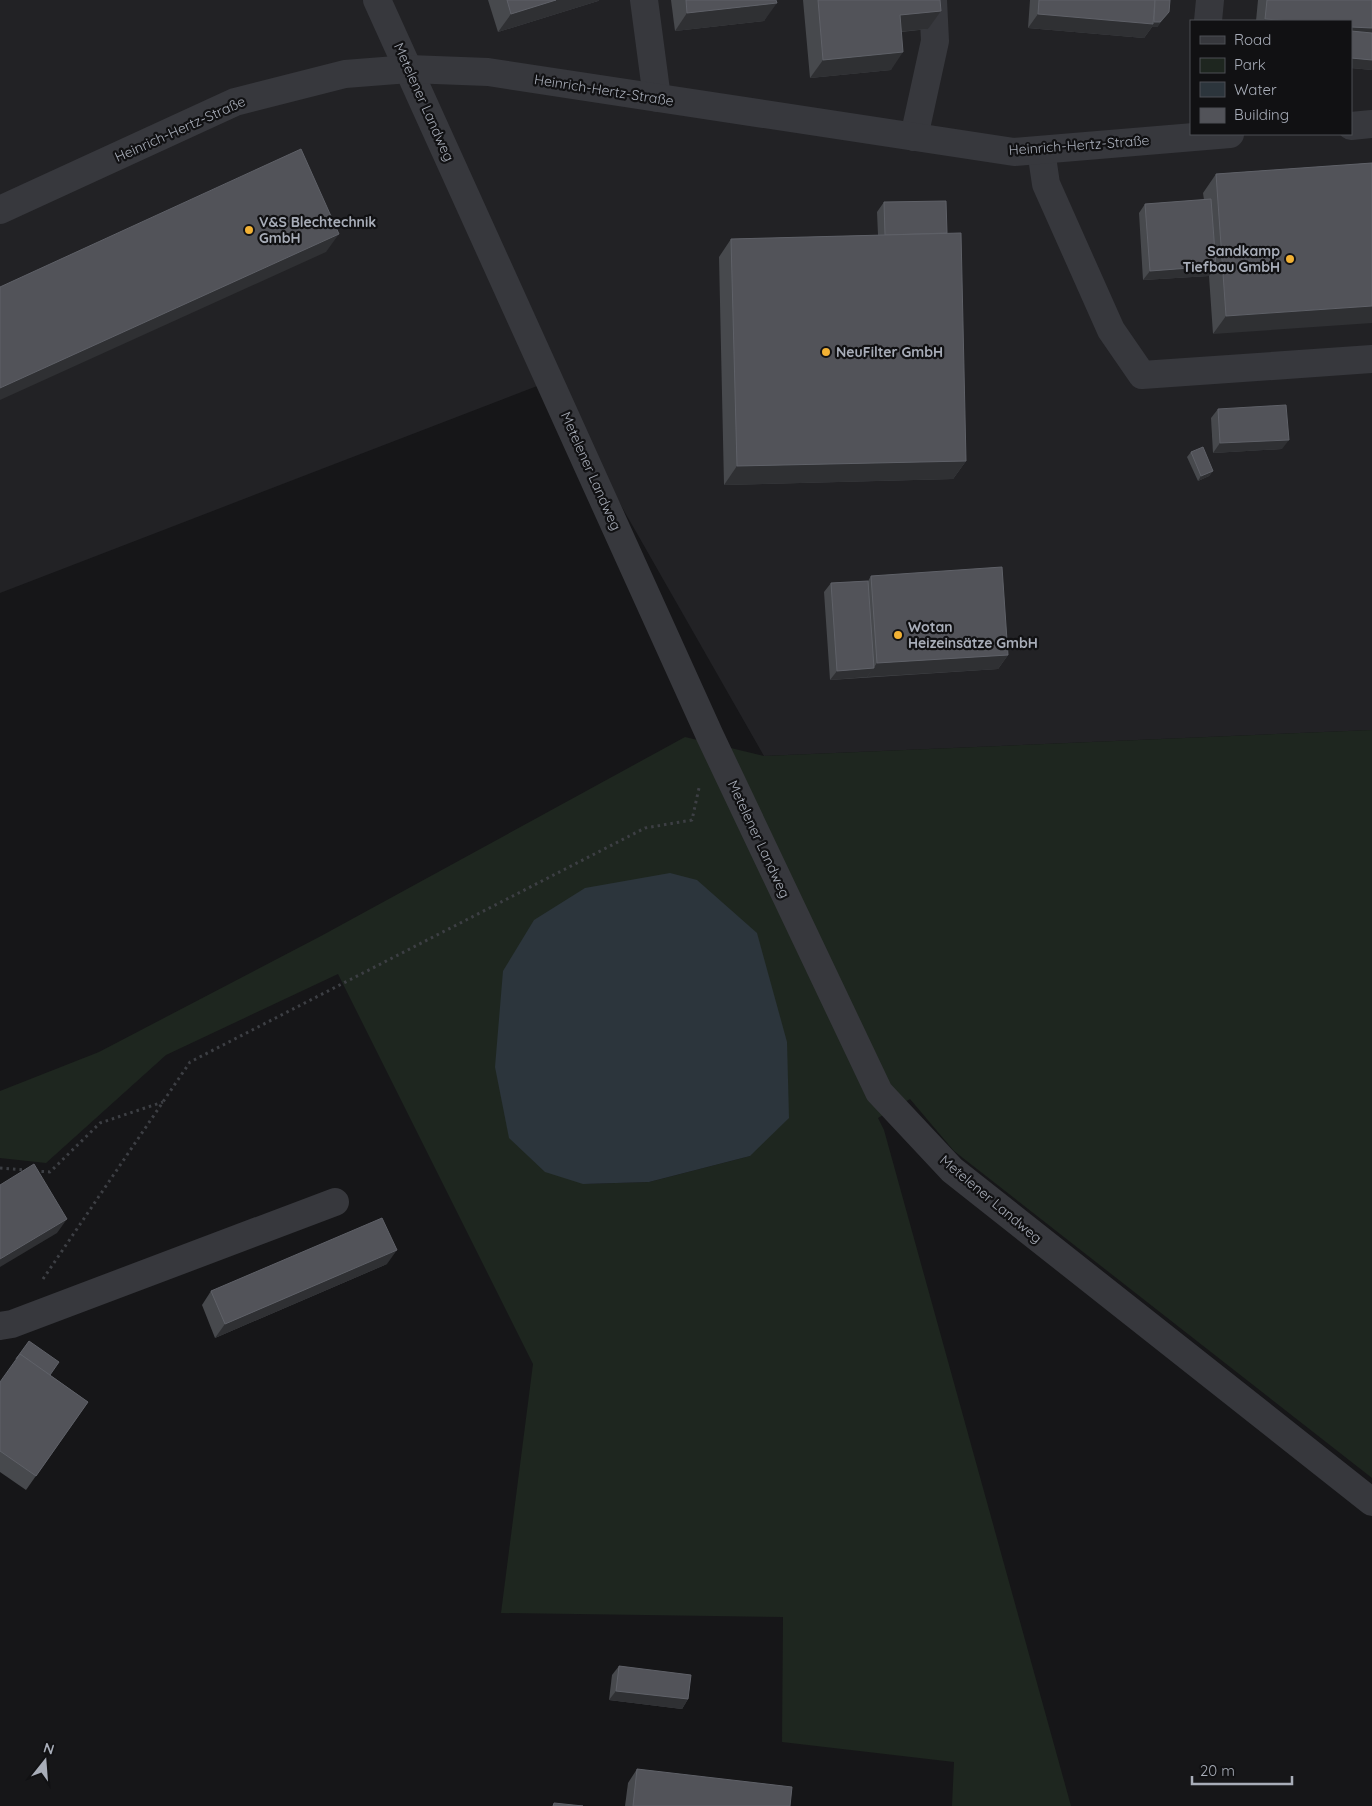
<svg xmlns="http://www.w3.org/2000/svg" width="1372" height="1806" font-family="Quicksand,sans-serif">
  <rect width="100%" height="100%" fill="#161618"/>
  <path fill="#222225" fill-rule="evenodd" d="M 0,0 L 1372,0 L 1372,730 L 764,756 L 550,381 L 0,593 ZM 1191,21 L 1351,21 L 1351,134 L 1191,134 Z"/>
  <path fill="#1e261f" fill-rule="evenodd" d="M 1372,730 L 1372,1478 L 954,1151 L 910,1099 L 878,1118 L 884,1130 L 1071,1806 L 952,1806 L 954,1762 L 782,1742 L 783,1617 L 501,1613 L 533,1364 L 338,974 L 166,1055 L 46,1163 L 0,1158 L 0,1091 L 99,1052 L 321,936 L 685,737 L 764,756 ZM 750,1156 L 649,1182 L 583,1184 Z"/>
  <polygon fill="#2c353c" points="670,873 697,880 757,933 787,1042 789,1118 750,1156 649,1182 583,1184 545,1172 509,1138 495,1067 503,971 534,920 585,888"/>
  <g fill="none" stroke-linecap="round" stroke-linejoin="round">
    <g stroke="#3d3f44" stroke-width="3" stroke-dasharray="2.5 4" stroke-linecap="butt">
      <polyline points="0,1168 27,1170"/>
      <polyline points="35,1171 50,1172 100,1123 163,1102"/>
      <polyline points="43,1279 190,1062 645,828 692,820 699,788"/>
    </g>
    <g stroke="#37383d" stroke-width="28">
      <polyline points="377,0 710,736 879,1092 952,1170 1372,1502"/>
      <polyline points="644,0 657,98"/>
      <polyline points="1208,21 1210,0"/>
      <polyline points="1351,126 1372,124"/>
      <polyline points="914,137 935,41 933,0"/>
      <polyline points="1041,150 1046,184 1111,330 1142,375 1372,359"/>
      <polyline points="0,210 235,102 345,74 409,69 488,72 1014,152 1230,134"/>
      <polyline points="0,1326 12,1324 335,1202"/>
    </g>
  </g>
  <g fill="#47494d">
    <polygon points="488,0 599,0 598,1 498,32"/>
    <polygon points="671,0 776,0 764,21 675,31"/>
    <polygon points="803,0 940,0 928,29 901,32 891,70 810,78"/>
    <polygon points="1030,0 1170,0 1169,12 1157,27 1152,27 1144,38 1028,28"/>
    <polygon points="1258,0 1372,0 1372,70 1351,68 1351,21 1256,21"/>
    <polygon points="1372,163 1213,334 1209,276 1143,280 1139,213 1145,204 1204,200 1203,193 1216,174"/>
    <polygon points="884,202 947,233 966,461 953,479 724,485 719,257 731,239 878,235 877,212"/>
    <polygon points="1218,409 1282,449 1213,453 1211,418"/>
    <polygon points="1191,452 1213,471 1209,476 1198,481 1187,457"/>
    <polygon points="871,576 1008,655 998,669 830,680 824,592 831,583 868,581"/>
    <polygon points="387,1264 215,1338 202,1305 211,1291"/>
    <polygon points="50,1375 88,1402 26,1490 0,1472 0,1382"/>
    <polygon points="619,1666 688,1699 682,1709 609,1700 612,1675"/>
    <polygon points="637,1769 790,1806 625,1806 628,1783"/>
  </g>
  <g fill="#2f3033">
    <polygon points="556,0 599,0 598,1 498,32 511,14"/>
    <polygon points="777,3 764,21 675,31 687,13"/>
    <polygon points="941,11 928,29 887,33 900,15"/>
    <polygon points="1169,12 1157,27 1152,27 1144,38 1028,28 1038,14"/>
    <polygon points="1265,19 1290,21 1264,21"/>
    <polygon points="1351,27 1372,28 1372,43 1351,42"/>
    <polygon points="903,52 891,70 810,78 823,60"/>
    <polygon points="1351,58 1372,60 1372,70 1351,68"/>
    <polygon points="339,234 326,252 0,400 0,388"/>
    <polygon points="1216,266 1209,276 1143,280 1150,271"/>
    <polygon points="1372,306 1372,323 1213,334 1226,316"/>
    <polygon points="1289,440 1282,449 1213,453 1220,443"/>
    <polygon points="966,461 953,479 724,485 737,466"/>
    <polygon points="1213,471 1209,476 1198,481 1201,476"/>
    <polygon points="1008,655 998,669 867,677 877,663"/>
    <polygon points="874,668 867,677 830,680 837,671"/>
    <polygon points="67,1219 57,1233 0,1267 0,1259"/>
    <polygon points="397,1250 387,1264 215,1338 225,1324"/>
    <polygon points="616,1691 688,1699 682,1709 609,1700"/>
  </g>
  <g fill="#525359" stroke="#5f6168">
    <polygon points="507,0 556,0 511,14"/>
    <polygon points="686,0 776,0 777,3 687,13"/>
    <polygon points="818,0 940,0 941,11 900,15 903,52 823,60"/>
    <polygon points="1039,0 1155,0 1153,24 1038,14"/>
    <polygon points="1155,0 1170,0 1169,12 1160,22 1154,22"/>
    <polygon points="1267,0 1372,0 1372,28 1351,27 1351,21 1290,21 1265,19"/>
    <polygon points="1351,31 1372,33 1372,60 1351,58"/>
    <polygon points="301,149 339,234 0,388 0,287"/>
    <polygon points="1372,163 1372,306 1226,316 1216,174"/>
    <polygon points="1211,199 1216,266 1150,271 1145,204"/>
    <polygon points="946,201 947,233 885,235 884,202"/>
    <polygon points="961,233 966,461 737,466 731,239"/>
    <polygon points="1286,405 1289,440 1220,443 1218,409"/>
    <polygon points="1203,447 1213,471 1201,476 1191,452"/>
    <polygon points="1002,567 1008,655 877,663 871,576"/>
    <polygon points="868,581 874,668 837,671 831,583"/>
    <polygon points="34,1164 67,1219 0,1259 0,1185"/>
    <polygon points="382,1218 397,1250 225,1324 211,1291"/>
    <polygon points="29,1341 59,1362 50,1375 20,1354 16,1359"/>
    <polygon points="20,1354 88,1402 36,1476 0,1451 0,1382"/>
    <polygon points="619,1666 691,1675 688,1699 616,1691"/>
    <polygon points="637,1769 792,1787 790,1806 633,1806"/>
    <polygon points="554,1803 583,1806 553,1806"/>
  </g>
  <g fill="#f2b134" stroke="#111113" stroke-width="2">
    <circle cx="249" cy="230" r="5"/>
    <circle cx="1290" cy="259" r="5"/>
    <circle cx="826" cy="352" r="5"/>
    <circle cx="898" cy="635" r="5"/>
  </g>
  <g text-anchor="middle" stroke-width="4.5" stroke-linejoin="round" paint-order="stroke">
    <g font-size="14" fill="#a8adb8" stroke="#111113">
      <text transform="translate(604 90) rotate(9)" y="5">Heinrich-Hertz-Straße</text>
      <text transform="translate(424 102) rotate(66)" y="5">Metelener Landweg</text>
      <text transform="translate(180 129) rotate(-24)" y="5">Heinrich-Hertz-Straße</text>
      <text transform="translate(1079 145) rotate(-4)" y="5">Heinrich-Hertz-Straße</text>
      <text transform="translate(591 471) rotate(66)" y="5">Metelener Landweg</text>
      <text transform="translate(759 839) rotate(65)" y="5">Metelener Landweg</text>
      <text transform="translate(991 1199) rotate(40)" y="5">Metelener Landweg</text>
    </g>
    <g font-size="14" font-weight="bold" fill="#a8adb8" stroke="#111113" text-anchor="start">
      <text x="259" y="227">V&amp;S Blechtechnik<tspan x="259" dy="16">GmbH</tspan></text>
      <text x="1280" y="256" text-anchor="end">Sandkamp<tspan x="1280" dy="16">Tiefbau GmbH</tspan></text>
      <text x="836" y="357">NeuFilter GmbH</text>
      <text x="908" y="632">Wotan<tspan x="908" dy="16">Heizeinsätze GmbH</tspan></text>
    </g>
  </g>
  <rect x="1190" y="20" width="162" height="115" fill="#111113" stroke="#4d4f55"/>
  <rect x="1200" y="36" width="25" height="8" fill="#37383d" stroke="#4d4f55"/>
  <text x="1234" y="45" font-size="15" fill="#a8adb8">Road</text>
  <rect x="1200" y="58" width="25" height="15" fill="#1e261f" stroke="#4d4f55"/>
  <text x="1234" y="70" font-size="15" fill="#a8adb8">Park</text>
  <rect x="1200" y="82" width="25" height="15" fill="#2c353c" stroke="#4d4f55"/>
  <text x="1234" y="95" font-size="15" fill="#a8adb8">Water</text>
  <rect x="1200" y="108" width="25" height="15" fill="#525359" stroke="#4d4f55"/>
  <text x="1234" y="120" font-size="15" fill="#a8adb8">Building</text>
  <g transform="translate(45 1761) rotate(17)" stroke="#111113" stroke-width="4" paint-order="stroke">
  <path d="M0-4L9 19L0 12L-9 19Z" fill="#a8adb8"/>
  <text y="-8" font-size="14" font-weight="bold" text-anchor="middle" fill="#a8adb8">N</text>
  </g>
  <path d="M1192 1776v8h100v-8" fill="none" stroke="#a8adb8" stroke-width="2.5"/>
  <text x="1200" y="1776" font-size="15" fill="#a8adb8" stroke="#111113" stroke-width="4" paint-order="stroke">20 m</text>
</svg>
